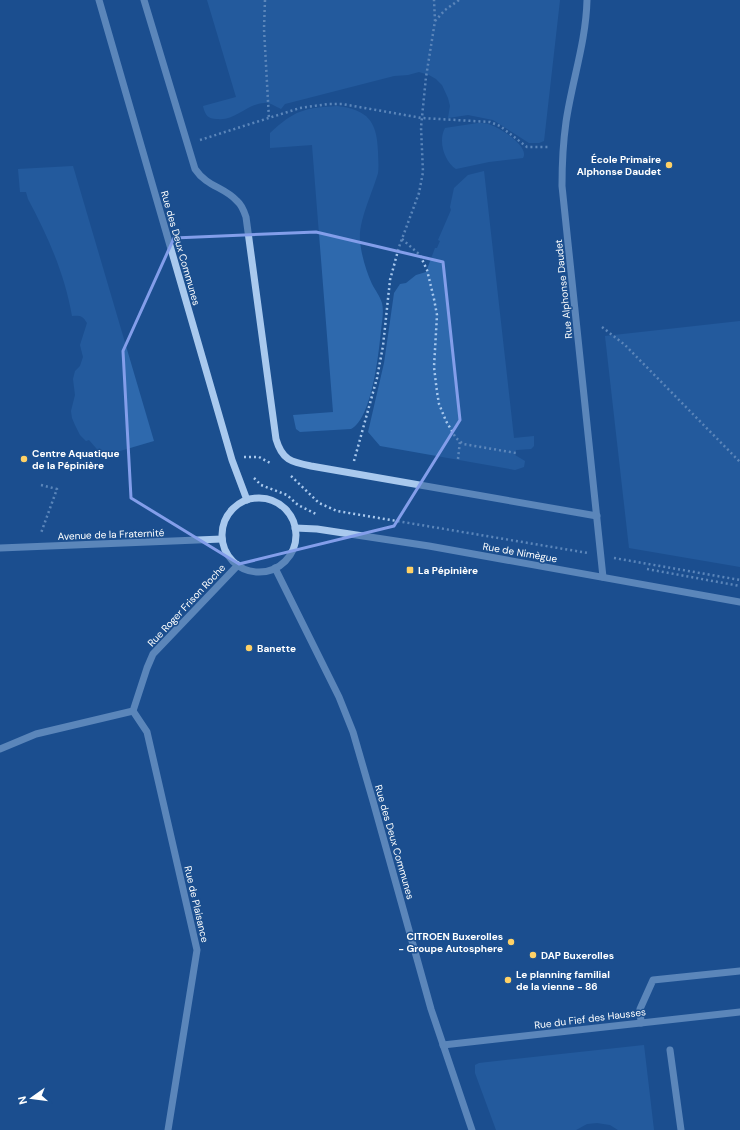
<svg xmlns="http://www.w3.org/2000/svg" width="740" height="1130" font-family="'DM Sans',sans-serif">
  <rect width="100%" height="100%" fill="#1b4f8f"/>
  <g fill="#2e69ad">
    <path d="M 207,0 L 560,0 L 544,141 L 539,143 L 529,143 L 493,120 L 468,115 L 448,118 L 450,106 L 448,98 L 442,85 L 436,79 L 429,75 L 419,72 L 408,75 L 394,76 L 285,104 L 281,109 C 276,107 270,102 264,103 C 246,104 236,121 217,119 C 208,119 205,115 203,106 L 236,97 Z"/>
    <path d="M 337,106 C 368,110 377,121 378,152 C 378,158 379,166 378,173 C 373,191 358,222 360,240 C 361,254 366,271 372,284 C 375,290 380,296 382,303 C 384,311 382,322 381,330 C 379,352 372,419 351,429 L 300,432 L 296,429 L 293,415 L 333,412 L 312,145 L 270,148 L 270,133 C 295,110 304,108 337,106 Z"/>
    <path d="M 478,123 C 482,123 487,123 491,125 C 500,128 530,147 523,158 L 489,162 L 456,169 C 444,161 438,141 445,128 Z"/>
    <path d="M 73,166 L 154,441 L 103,456 L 89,440 L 86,441 L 80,435 L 75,425 L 72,418 L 71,411 L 75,395 L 73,379 L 75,371 L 80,366 L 83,357 L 80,345 L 87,323 C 83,316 80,315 72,316 C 65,275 48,236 28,199 L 26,192 L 20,192 L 18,169 Z"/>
    <polygon points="484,171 514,438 534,436 534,446 531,449 516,450 515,455 525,461 524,467 515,470 380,446 368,432 384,363 394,293 400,284 406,283 416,275 426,272 435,248 437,248 440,241 438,240 451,210 450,207 454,188 468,175"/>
    <polygon points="740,321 740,567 629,548 605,336"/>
    <polygon points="644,1045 654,1130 618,1130 610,1125 597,1123 587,1124 576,1130 496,1130 475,1073 475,1065 479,1063"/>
  </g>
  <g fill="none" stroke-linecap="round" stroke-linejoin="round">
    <g stroke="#a9c9ee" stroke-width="2.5" stroke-dasharray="2 3" stroke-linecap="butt">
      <polyline points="265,0 264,29 269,119"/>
      <polyline points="435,21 445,10 459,0"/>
      <polyline points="200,140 300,108 328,104 342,104 422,118 490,122 500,126 527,147 550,147"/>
      <polyline points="402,239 420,255 427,270 434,299 437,315 434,367 437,392 439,404 446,421 456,438 463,444 516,453"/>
      <polyline points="602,327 625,345 740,462"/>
      <polyline points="244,457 259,457 272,464"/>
      <polyline points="458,459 460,441"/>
      <polyline points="354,461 377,378 383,346 390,280 399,247 419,193 423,172 421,127 426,77 435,21 434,0"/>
      <polyline points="291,476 319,503 337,511 588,553"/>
      <polyline points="254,478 261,485 287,495 298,505 316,514"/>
      <polyline points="41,485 57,489 41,533"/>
      <polyline points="614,558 740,580"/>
      <polyline points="647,569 740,586"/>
    </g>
    <g stroke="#a9c9ee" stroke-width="7">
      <polyline points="99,0 232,460 247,500"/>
      <path d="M 144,0 L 195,169 C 207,187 225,187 237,201 C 242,205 244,211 246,217 L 276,439 C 282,460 291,462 311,466 L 597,516"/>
      <path d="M 587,0 C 586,42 572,81 566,122 C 563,143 562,165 562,186 L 603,577"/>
      <circle cx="259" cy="535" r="37"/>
      <polyline points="295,528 317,529 429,546 740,602"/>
      <polyline points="0,548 222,539"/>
      <polyline points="275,568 339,697 353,732 373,801 431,1009 472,1130"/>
      <polyline points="133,711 147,732 197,950 168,1130"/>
      <polyline points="0,749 36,734 133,711 147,668 153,654 238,565"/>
      <polyline points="641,1023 640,1009 653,980 740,971"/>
      <polyline points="443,1045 740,1012"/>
      <polyline points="670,1050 681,1130"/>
    </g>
  </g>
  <path d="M0 0H740V1130H0ZM 316,232 L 443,262 L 460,420 L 394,526 L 239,564 L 131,498 L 123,351 L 174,238 Z" fill="#1b4f8f" fill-opacity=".55" fill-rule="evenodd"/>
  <path fill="none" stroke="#839eea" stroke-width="3" stroke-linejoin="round" d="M 316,232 L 443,262 L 460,420 L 394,526 L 239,564 L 131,498 L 123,351 L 174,238 Z"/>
  <g fill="#ffd166" stroke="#1b4f8f" stroke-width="1.5">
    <circle cx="669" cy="165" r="4"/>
    <circle cx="24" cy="459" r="4"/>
    <rect x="406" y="566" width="8" height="8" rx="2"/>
    <circle cx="249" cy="648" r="4"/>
    <circle cx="511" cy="942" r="4"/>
    <circle cx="533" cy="955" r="4"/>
    <circle cx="508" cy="980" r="4"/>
  </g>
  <g text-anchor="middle" stroke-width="3" stroke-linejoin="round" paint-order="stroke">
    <g font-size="10" font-weight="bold" fill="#fff" stroke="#1b4f8f" text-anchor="start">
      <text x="661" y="163" text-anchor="end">École Primaire<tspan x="661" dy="12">Alphonse Daudet</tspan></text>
      <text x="32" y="457">Centre Aquatique<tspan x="32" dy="12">de la Pépinière</tspan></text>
      <text x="418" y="574">La Pépinière</text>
      <text x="257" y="652">Banette</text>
      <text x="503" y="940" text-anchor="end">CITROEN Buxerolles<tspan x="503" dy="12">- Groupe Autosphere</tspan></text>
      <text x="541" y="959">DAP Buxerolles</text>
      <text x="516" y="978">Le planning familial<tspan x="516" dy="12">de la vienne - 86</tspan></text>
    </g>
    <g font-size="10" fill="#fff" stroke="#1b4f8f">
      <text transform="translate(181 248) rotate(74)" y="4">Rue des Deux Communes</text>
      <text transform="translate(563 289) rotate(-96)" y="4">Rue Alphonse Daudet</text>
      <text transform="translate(111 534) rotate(-2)" y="4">Avenue de la Fraternité</text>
      <text transform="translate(520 552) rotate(10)" y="4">Rue de Nimègue</text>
      <text transform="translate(186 605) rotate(-47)" y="4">Rue Roger Frison Roche</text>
      <text transform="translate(395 842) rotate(74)" y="4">Rue des Deux Communes</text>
      <text transform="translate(197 904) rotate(77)" y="4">Rue de Plaisance</text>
      <text transform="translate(590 1018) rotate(-7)" y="4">Rue du Fief des Hausses</text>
    </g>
  </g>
  <g transform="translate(32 1098) rotate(256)" stroke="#1b4f8f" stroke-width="3" paint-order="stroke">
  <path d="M0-3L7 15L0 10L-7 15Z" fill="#ffffff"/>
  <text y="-6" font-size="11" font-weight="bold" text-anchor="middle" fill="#ffffff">N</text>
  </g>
</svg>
